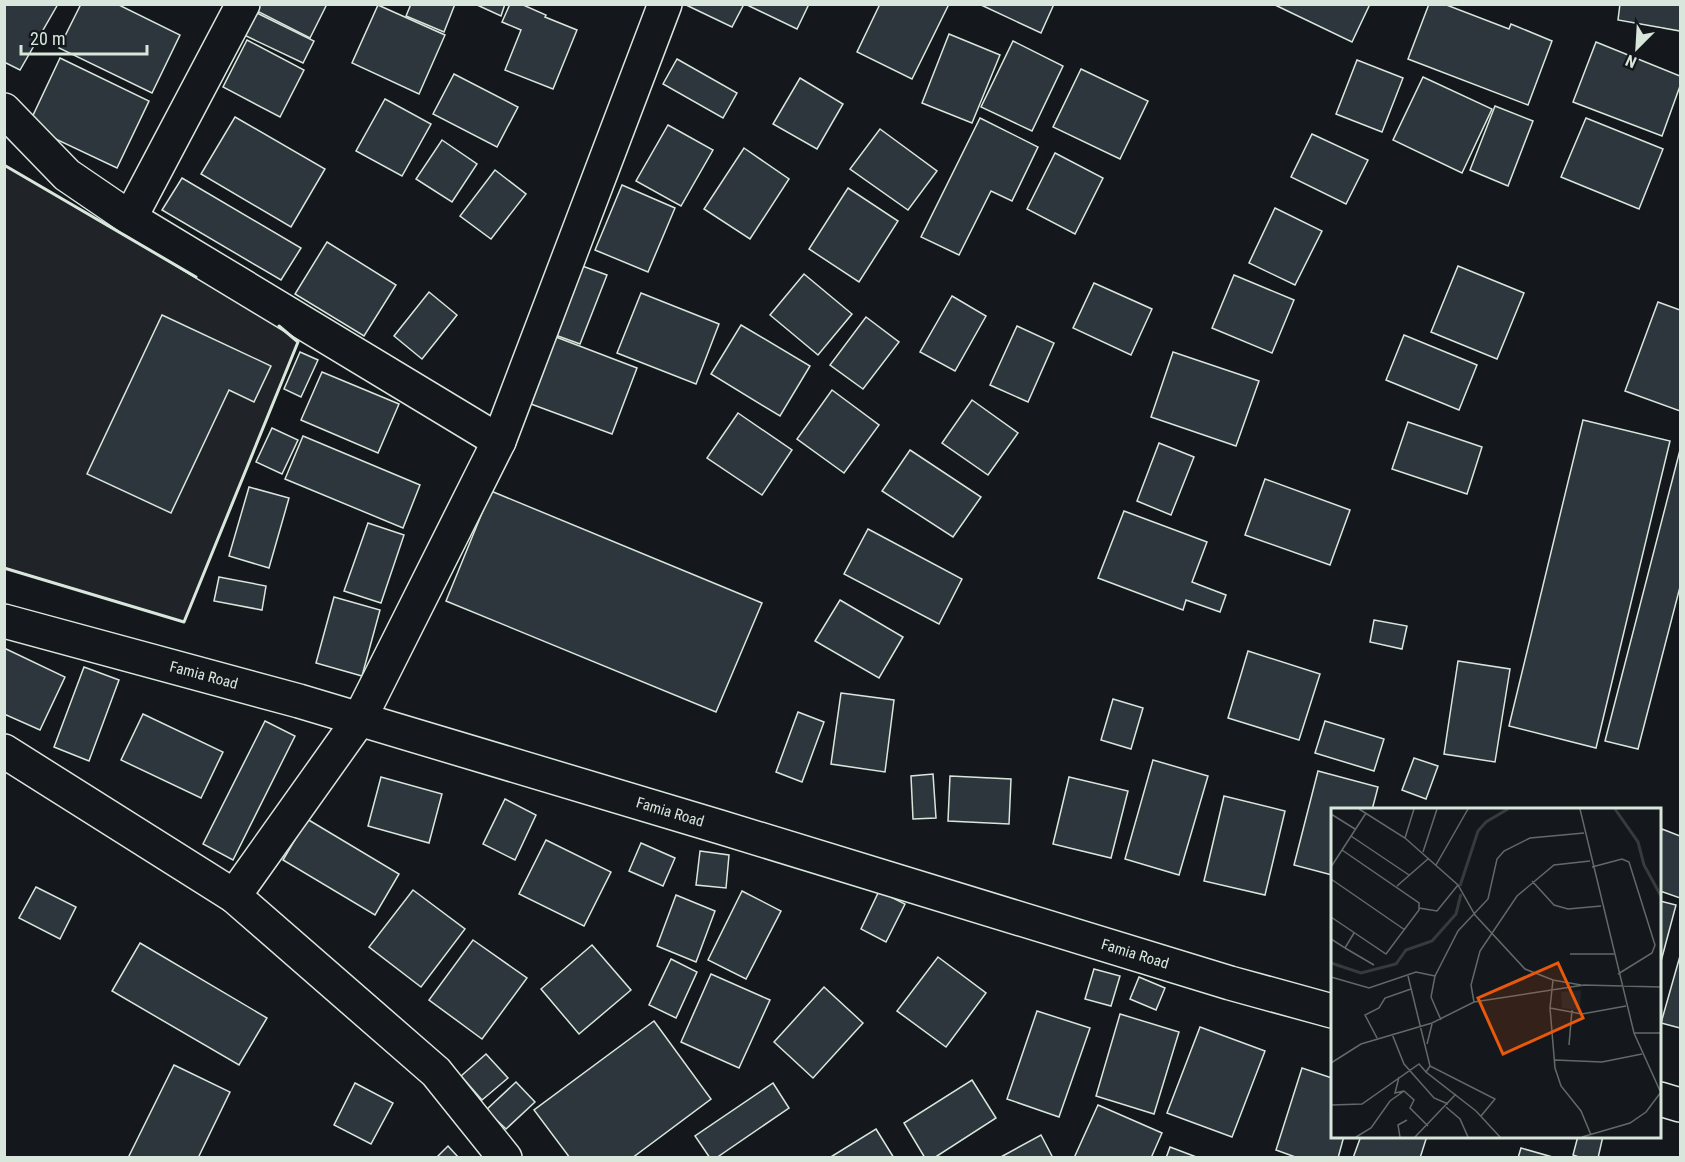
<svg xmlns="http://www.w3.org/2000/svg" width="1685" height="1162" font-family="'Roboto Condensed',sans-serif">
  <rect width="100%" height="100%" fill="#14181c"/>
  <polygon fill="#202428" stroke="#939e99" stroke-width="1.5" points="4,165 275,323 298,342 184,622 5,568"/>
  <g fill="#2c363c" stroke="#d8e6dc" stroke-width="1.5">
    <polygon points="4,4 58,4 20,70 4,62"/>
    <polygon points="81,4 117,4 180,35 152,93 59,48"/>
    <polygon points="258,4 327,4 310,38 255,10"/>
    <polygon points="411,4 455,4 444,32 406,16"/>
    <polygon points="475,4 505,4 501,16"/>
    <polygon points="510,4 521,4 546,15 545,17 577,30 553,89 505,70 521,30 502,22"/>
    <polygon points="684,4 744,4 732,27"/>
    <polygon points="745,4 809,4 797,29"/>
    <polygon points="880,4 949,4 912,79 857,52"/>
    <polygon points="979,4 1054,4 1041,33"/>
    <polygon points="1273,4 1370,4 1352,42"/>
    <polygon points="1429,4 1444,4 1509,29 1511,24 1552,41 1528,105 1408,59"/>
    <polygon points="1620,4 1680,4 1680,31 1618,20"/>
    <polygon points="378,5 445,35 419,94 352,63"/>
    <polygon points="255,12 314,41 303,63 244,35"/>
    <polygon points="949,34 1000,55 972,123 922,103"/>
    <polygon points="247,40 304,70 280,117 223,87"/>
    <polygon points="1013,41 1063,66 1032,131 981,107"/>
    <polygon points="1596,42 1680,76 1680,86 1662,136 1573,102"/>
    <polygon points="60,58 149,101 117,168 28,126"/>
    <polygon points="677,59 737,93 723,118 663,84"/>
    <polygon points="1357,60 1403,78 1382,132 1336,114"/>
    <polygon points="1081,69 1148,101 1120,159 1053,127"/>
    <polygon points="454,74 518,107 497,147 433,114"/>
    <polygon points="1423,77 1492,109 1462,173 1393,140"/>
    <polygon points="800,78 843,104 817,149 773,124"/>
    <polygon points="385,99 431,124 402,176 356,151"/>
    <polygon points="1495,106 1533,121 1508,186 1470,170"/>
    <polygon points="235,117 325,169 291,227 201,174"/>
    <polygon points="980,118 1038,147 1012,201 991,191 959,255 921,237"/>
    <polygon points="1586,118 1663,149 1639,209 1561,177"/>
    <polygon points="668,125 713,150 681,206 636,181"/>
    <polygon points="880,129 937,171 908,210 850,169"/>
    <polygon points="1312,134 1368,160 1346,204 1291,177"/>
    <polygon points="442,140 477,164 452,202 416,179"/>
    <polygon points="744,148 789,179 750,239 704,209"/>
    <polygon points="1055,153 1103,178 1075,234 1027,209"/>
    <polygon points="495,170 526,194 491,239 460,216"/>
    <polygon points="182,178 301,248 281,280 162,210"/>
    <polygon points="622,185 675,208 648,272 595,250"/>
    <polygon points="848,188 898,221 859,282 809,249"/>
    <polygon points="1275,208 1322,231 1295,285 1249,263"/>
    <polygon points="327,242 396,285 364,336 295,294"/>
    <polygon points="574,263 607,275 580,344 547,332"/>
    <polygon points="1458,266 1524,293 1497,359 1431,332"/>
    <polygon points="804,274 852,314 818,355 770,315"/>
    <polygon points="1234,275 1294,300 1272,353 1212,328"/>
    <polygon points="1094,283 1152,309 1131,355 1073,328"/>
    <polygon points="429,292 457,315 422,359 394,336"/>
    <polygon points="641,293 719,324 696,384 617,353"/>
    <polygon points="952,296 986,316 955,371 920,352"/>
    <polygon points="1658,302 1680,310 1680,411 1625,391"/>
    <polygon points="162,315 271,366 254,402 229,390 171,513 87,474"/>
    <polygon points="866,317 899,342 863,389 830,365"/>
    <polygon points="741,325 810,366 780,416 711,374"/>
    <polygon points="1017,326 1054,343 1028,402 990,385"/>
    <polygon points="1404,335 1477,365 1459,410 1386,380"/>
    <polygon points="556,337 637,368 612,434 531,404"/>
    <polygon points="300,352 318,360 301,397 284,389"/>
    <polygon points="1173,352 1259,381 1236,446 1151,417"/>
    <polygon points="322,372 399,404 378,453 301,420"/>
    <polygon points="832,390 879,425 844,473 797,439"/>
    <polygon points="972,400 1018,433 988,475 942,443"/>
    <polygon points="738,413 792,450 762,495 707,458"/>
    <polygon points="1583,420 1670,441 1596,748 1509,726"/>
    <polygon points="1408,422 1482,447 1467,494 1392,469"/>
    <polygon points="272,428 298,440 282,474 256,462"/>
    <polygon points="303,436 420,485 403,528 285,479"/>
    <polygon points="1159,443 1194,457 1171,515 1137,501"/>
    <polygon points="910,450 981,497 953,537 882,491"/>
    <polygon points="1680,450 1680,587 1638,749 1605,741"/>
    <polygon points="1265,479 1350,510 1330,565 1245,535"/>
    <polygon points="249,487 289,498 269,568 229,556"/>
    <polygon points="491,491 762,603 716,712 446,601"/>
    <polygon points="1124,511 1207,542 1192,582 1226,595 1220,612 1186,600 1183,610 1098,578"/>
    <polygon points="368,523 404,535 381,603 344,591"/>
    <polygon points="868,529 962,579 939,624 844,574"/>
    <polygon points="219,577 266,586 262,610 214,601"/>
    <polygon points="334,597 380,610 362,676 316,663"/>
    <polygon points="840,600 903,637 879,678 815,641"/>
    <polygon points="1374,620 1407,626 1402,649 1370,642"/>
    <polygon points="4,648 65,677 40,730 4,714"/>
    <polygon points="1248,651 1320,674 1299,740 1228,718"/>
    <polygon points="1458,661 1510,669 1495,762 1444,754"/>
    <polygon points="84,667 119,680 89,761 54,747"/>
    <polygon points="841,693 894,700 885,772 831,764"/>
    <polygon points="1113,699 1143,708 1131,749 1101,740"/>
    <polygon points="798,712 824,722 802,782 776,772"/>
    <polygon points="143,714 223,752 201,798 121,760"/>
    <polygon points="265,721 295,736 233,860 203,844"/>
    <polygon points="1325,721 1384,739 1374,771 1315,753"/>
    <polygon points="1414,758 1438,766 1426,799 1402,790"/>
    <polygon points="1153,760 1208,776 1179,875 1125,859"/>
    <polygon points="1318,771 1378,787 1372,810 1332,810 1332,875 1294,865"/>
    <polygon points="933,774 936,818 913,819 911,776"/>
    <polygon points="950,776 1011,779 1009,824 948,821"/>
    <polygon points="381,777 442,794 429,843 368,826"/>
    <polygon points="1069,777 1128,791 1111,858 1053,844"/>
    <polygon points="1224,796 1285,811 1265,895 1204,881"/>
    <polygon points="505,799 536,815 515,860 483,844"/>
    <polygon points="307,819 399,874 375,915 283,860"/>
    <polygon points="1662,829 1680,836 1680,898 1660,891 1660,836"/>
    <polygon points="546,840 611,872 584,926 519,894"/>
    <polygon points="641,843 675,858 663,886 629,871"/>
    <polygon points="700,851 729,855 726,888 696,885"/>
    <polygon points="36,887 76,907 60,939 19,918"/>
    <polygon points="413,890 465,929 421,987 369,947"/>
    <polygon points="742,891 781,911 746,979 708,960"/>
    <polygon points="879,891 905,904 886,942 861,929"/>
    <polygon points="676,895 715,911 696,962 657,946"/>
    <polygon points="1660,901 1676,905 1660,965"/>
    <polygon points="473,940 527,978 482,1039 429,1000"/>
    <polygon points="140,943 267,1018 239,1065 112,991"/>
    <polygon points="592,945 631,990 579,1034 541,989"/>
    <polygon points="1680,956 1680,1028 1661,1023"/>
    <polygon points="938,957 986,993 946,1047 897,1011"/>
    <polygon points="671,959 697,972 676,1018 649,1005"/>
    <polygon points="1094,969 1120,976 1111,1006 1085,999"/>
    <polygon points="711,974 770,1000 739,1068 681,1042"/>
    <polygon points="1139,977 1165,988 1156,1010 1130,999"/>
    <polygon points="824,987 863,1023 813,1078 774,1042"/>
    <polygon points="1037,1011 1090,1028 1059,1117 1007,1099"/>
    <polygon points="1120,1014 1179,1032 1154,1114 1096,1096"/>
    <polygon points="654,1021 711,1099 632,1158 570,1158 534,1110"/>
    <polygon points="1200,1027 1265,1051 1232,1137 1167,1113"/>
    <polygon points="486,1054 508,1078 482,1100 461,1076"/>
    <polygon points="174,1065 230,1092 198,1158 128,1158"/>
    <polygon points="1302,1068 1332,1078 1332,1136 1344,1136 1338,1158 1298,1158 1276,1150"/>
    <polygon points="972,1080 996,1118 934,1158 925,1158 904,1123"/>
    <polygon points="516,1082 535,1102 506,1129 486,1110"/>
    <polygon points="355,1083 393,1103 371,1144 334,1125"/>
    <polygon points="773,1083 789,1108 716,1158 710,1158 695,1136"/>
    <polygon points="1098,1105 1162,1133 1151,1158 1074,1158"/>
    <polygon points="876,1129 894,1158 829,1158"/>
    <polygon points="1041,1135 1053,1158 999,1158"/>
    <polygon points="1361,1136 1427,1136 1420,1158 1353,1158"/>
    <polygon points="1578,1136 1603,1136 1598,1158 1582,1158 1573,1155"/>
    <polygon points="448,1146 459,1158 436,1158"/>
    <polygon points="1170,1147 1199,1158 1166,1158"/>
    <polygon points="1521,1148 1556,1158 1518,1158"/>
  </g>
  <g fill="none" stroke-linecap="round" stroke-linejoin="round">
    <defs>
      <g id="minor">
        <polyline points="4,110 67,175 130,218 499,441"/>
        <polyline points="130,218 243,4"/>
        <path id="s1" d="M 4,621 L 299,701 L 720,827 L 1230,983 L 1332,1011"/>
        <polyline points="4,751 234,896 436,1072 505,1158"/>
        <polyline points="234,896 359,720 499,441 665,4"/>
        <polyline points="1660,1099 1680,1105"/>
      </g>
    </defs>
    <use href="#minor" stroke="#d8e6dc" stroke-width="36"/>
    <use href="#minor" stroke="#14181c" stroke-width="33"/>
    <g stroke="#d8e6dc" stroke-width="3">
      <polyline points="4,165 196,277"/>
      <polyline points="4,568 184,622 298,342 279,326"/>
    </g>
  </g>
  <g text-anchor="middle" stroke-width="4.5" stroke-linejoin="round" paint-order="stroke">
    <g font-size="15" fill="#d8e6dc" stroke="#14181c">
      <text dy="5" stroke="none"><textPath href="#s1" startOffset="207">Famia Road</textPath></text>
      <text dy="5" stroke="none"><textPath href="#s1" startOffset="693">Famia Road</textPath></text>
      <text dy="5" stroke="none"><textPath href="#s1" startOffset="1179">Famia Road</textPath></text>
    </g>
  </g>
  <g transform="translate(1331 808)">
    <rect width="330" height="330" fill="#14181c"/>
    <path d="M 250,182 L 249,202 L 231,200 L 230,184 Z" fill="#202428"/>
    <path fill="none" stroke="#363b3e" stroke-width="3" d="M 284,1 L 307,34 L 313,57 L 330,88M 129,78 L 147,23 L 155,14 L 177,1M 0,155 L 30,165 L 65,156 L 75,142 L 101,133 L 125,106 L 130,86"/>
    <path fill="none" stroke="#626a69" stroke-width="1.5" d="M 28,1 L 74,30 L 127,77 L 144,107 L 194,161 L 222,172 L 250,177M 249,1 L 303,225 L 330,285M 0,6 L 24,21M 20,28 L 78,67M 74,30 L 83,1M 92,44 L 106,1M 105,57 L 137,1M 0,59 L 35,5M 261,59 L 291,51 L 298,54 L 324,137 L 321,145 L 287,166M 0,71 L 74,122M 201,73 L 223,97 L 237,101 L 270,98M 66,78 L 98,50M 88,100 L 106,103 L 127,77M 0,109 L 55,146 L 88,102 L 88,95 L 11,42M 0,131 L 14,140 L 23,125M 14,140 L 43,157M 239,146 L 283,146M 77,168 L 99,258 L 164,291 L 150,308M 0,169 L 38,180 L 85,164 L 104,168M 222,172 L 219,200 L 224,260 L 230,278 L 250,303 L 260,327M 143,194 L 140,177 L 149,143 L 186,88 L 223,57 L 259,53M 219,200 L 251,206 L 295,198M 110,212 L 100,189 L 104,168 L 127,123 L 157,91 L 166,51 L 173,43 L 199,30 L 253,25M 303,225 L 330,225M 61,226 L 73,256 L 103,290 L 117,296M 46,230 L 34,207 L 48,200 L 54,190 L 80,181M 96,236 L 101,216M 238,237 L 241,202M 224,252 L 271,254 L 311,246M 0,255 L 30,236 L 101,215 L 143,194 L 253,177 L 330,179M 99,258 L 95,264 L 145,303 L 169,329M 73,283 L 83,292 L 79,300 L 97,318M 0,297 L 31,296 L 88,256 L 95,264M 115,299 L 129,311 L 137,329M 25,329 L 40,320 L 59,293 L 73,283 L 64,285 L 68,269M 69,329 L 67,317 L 76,312M 84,329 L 125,286M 251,329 L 299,315 L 315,304 L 330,284"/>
    <path fill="#e8590c" fill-opacity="0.15" stroke="#e8590c" stroke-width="3" d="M 227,155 L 252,210 L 172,246 L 147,190 Z"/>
    <rect width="330" height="330" fill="none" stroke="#d8e6dc" stroke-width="3"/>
  </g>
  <rect width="1685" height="1162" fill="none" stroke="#d8e6dc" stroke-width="12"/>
  <g transform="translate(1637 48) rotate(204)" stroke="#14181c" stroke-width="4.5" paint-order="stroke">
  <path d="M0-4.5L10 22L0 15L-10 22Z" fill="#d8e6dc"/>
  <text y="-9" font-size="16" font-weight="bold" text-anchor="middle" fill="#d8e6dc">N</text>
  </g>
  <path d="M21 45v9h126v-9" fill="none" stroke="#d8e6dc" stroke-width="3"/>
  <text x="30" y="45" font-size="18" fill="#d8e6dc" stroke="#14181c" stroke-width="4.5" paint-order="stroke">20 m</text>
</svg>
